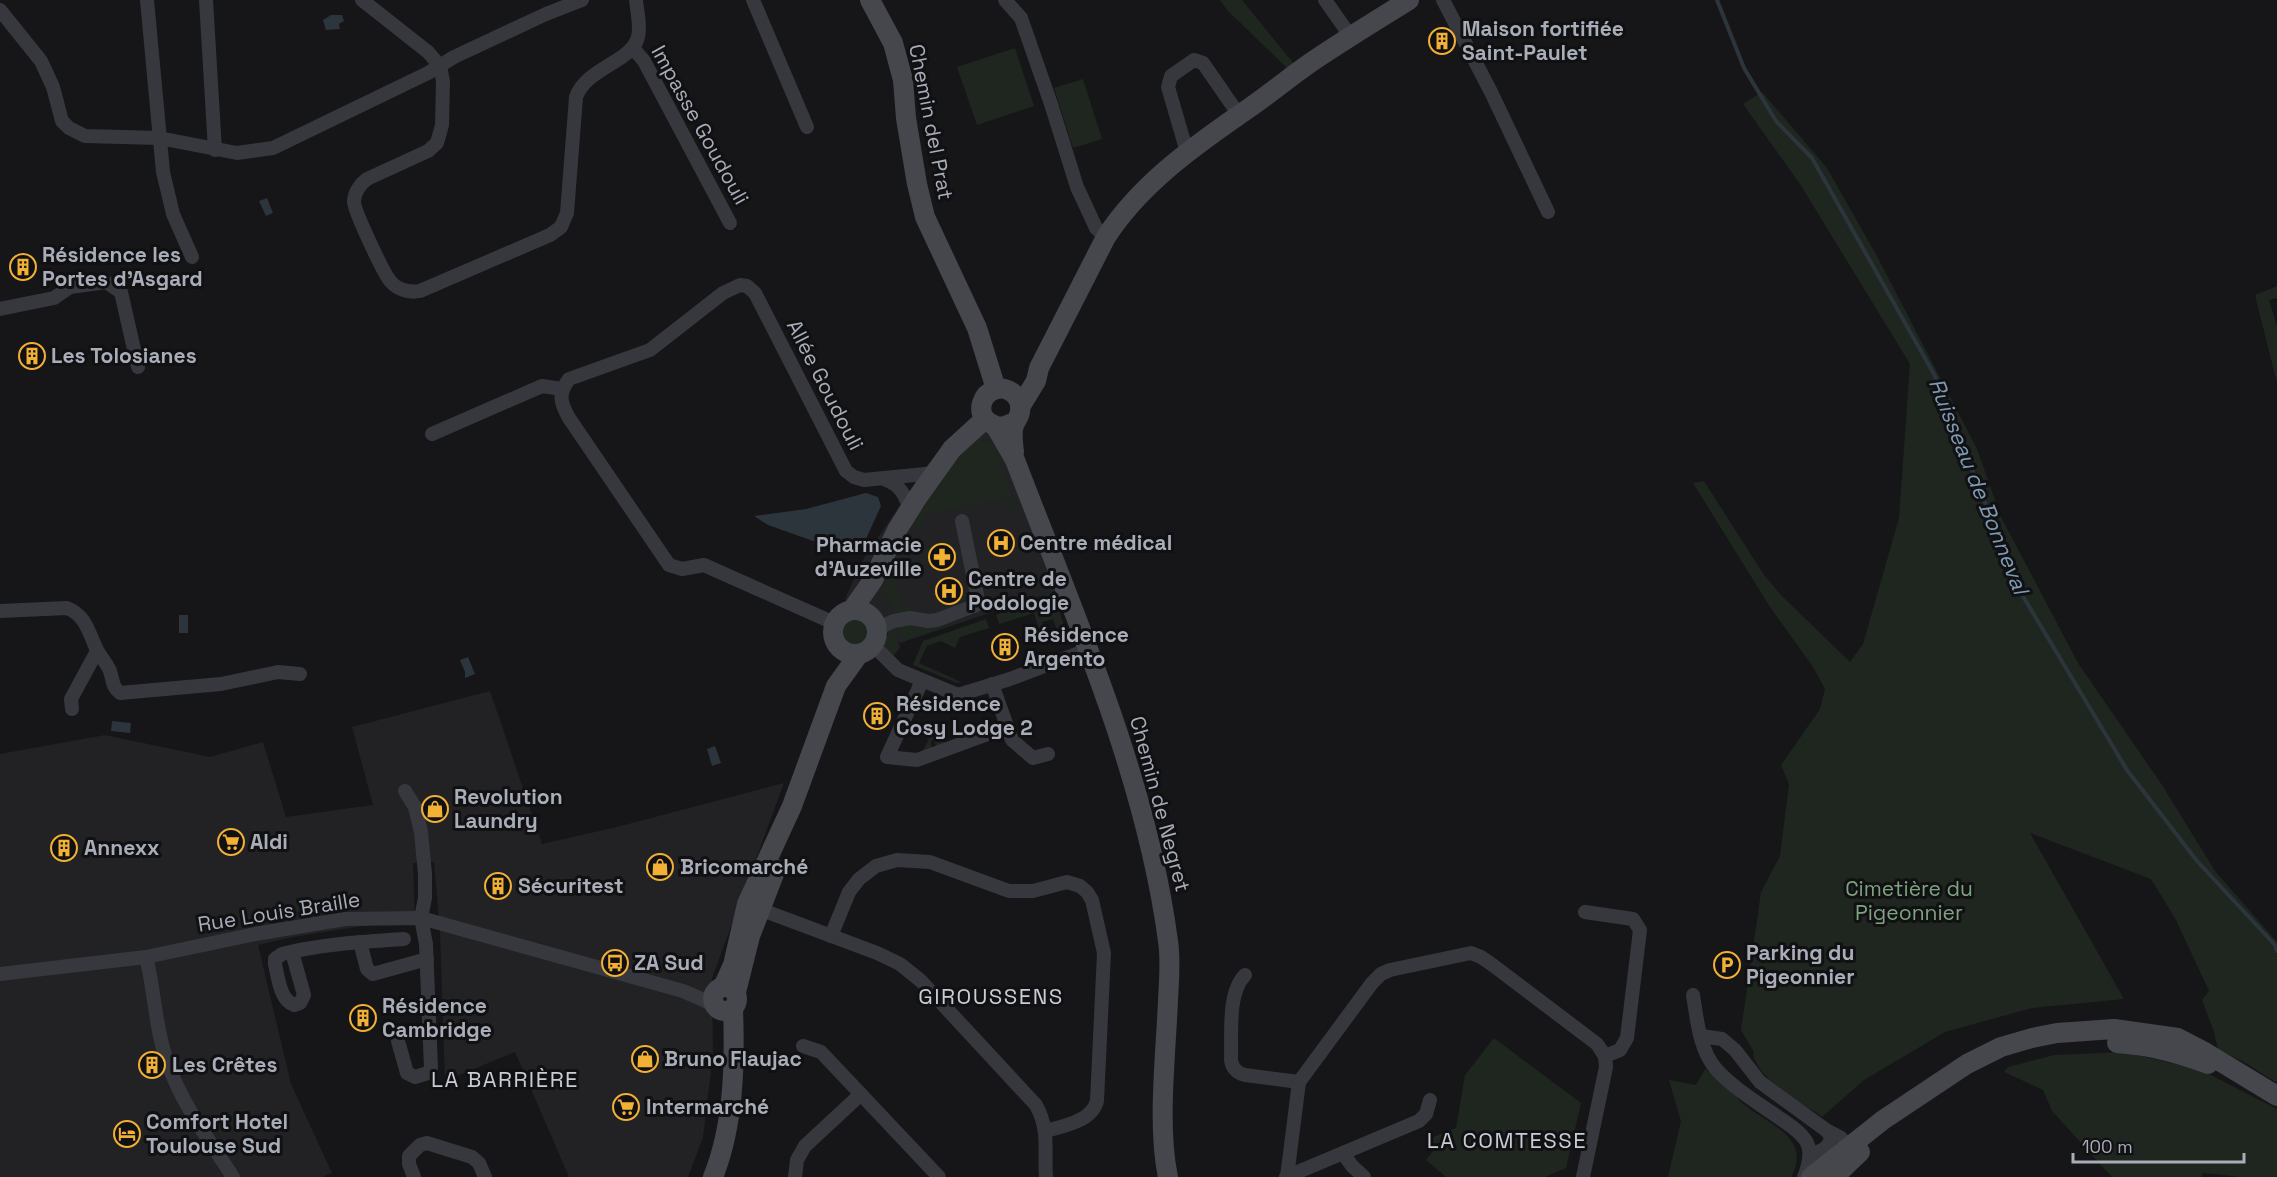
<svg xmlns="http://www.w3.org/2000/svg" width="2277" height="1177" font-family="'Space Grotesk',sans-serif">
  <rect width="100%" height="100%" fill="#161618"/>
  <g fill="#222225">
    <polygon points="996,414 1021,428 1020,456 1058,590 900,643 845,599 862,561 928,464"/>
    <polygon points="490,691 542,844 617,827 784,783 712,978 713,1054 703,1137 688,1177 569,1177 515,1052 445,1081 440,931 434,862 413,863 415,925 369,925 293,937 258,945 291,1084 332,1173 323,1177 0,1177 0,754 105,735 210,757 263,742 286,817 373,805 352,727"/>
  </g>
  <g fill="#1e261f">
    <polygon points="1220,0 1242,0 1294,64 1288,69 1228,11"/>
    <polygon points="1015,48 1034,106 977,125 957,67"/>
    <polygon points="1083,79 1102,139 1073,148 1054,88"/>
    <path d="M 1762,92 L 1827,168 L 1878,258 L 1977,449 L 2001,517 L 2078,663 L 2162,785 L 2215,871 L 2277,942 L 2277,1083 L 2244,1062 L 2218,1050 L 2214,1032 L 2202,1000 L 2209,991 L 2175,918 L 2151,879 L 2030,833 L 2124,999 L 2032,1008 L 1945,1032 L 1864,1080 L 1822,1117 C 1799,1101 1764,1084 1753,1056 L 1754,1052 L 1741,1030 L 1761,892 L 1780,856 L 1789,784 L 1781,765 L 1820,709 L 1825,689 L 1813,667 L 1770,607 L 1693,483 L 1704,481 L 1764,575 L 1782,596 L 1850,662 L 1863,644 L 1899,518 L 1910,364 L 1800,184 L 1743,104 Z"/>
    <polygon points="2277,286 2277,298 2269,300 2277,326 2277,383 2255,295"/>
    <path d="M 976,440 L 996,444 L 1004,459 L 999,461 L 1018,511 L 1011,513 L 1008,498 L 924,515 L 925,525 L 918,525 C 902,537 899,549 901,567 L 894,569 L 903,608 L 910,607 L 911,611 L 893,613 L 887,598 L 882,596 C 899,537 929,480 976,440 Z"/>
    <polygon points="1053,591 1066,632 1063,642 1061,642 1053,619 1042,622 1045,632 1040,633 1034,613 999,624 996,615"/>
    <polygon points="978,610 978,613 903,642 897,627"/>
    <polygon points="986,619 989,628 960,637 955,648 941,641 927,646 919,663 961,682 957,683 913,665 923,641"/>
    <circle cx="855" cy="632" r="13"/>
    <polygon points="891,629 894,629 900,647 893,657 884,648 885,639"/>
    <polygon points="907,724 950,744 937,749 934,741 931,740 932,751 921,754 929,739 905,728"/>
    <polygon points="1494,1038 1581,1103 1566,1168 1545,1177 1446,1177 1426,1160 1433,1151 1428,1139 1456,1128 1465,1075"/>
    <polygon points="2124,1052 2201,1070 2277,1109 2277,1177 2242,1177 2203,1173 2201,1177 2112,1177 2052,1111 2043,1090 2004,1072 2008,1067 2054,1055"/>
    <path d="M 1705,1069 C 1714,1076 1723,1082 1731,1089 C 1735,1093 1737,1097 1740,1101 C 1763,1123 1814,1136 1791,1177 L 1668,1177 L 1681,1121 L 1669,1080 L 1696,1085 Z"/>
  </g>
  <g fill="#2c353c">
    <polygon points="331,15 342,15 344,21 339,24 340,29 326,30 323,20"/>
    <polygon points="267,198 273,213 266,216 259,201"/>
    <polygon points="866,493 878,497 881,506 864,543 819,543 768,525 754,516 806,509"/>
    <rect x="179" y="615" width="9" height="18"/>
    <polygon points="468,657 475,674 465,678 465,672 460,660"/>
    <polygon points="112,721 131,723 130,733 111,731"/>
    <polygon points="715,746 721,763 712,766 707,749"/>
  </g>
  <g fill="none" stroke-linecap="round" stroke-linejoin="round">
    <polyline stroke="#2c353c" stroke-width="4" points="1717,0 1744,68 1776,121 1812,158 1935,376 2021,593 2127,770 2197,861 2275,945 2277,951"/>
    <g stroke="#37383d" stroke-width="14">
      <polyline points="147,0 163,172 173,214 192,257"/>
      <polyline points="206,0 215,150"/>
      <path d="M 362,0 L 428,52 L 440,66 L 443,81 L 442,125 L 437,143 L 428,151 L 367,179 C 360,184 354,193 354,202 C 354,210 384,275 391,282 C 398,290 410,293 420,291 L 550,235 L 561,227 L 567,213 L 576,97 C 586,68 632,62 638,37 C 641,25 637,12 636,0"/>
      <polyline points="753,0 807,127"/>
      <polyline points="1005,0 1021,18 1051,104 1077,187 1096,228 1106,237"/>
      <polyline points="1325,0 1351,37"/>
      <polyline points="1443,0 1491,92 1548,212"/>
      <polyline points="0,10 41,61 53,87 62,121 69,128 85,136 159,138 237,153 273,148 428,73 454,57 546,14 582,0"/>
      <polyline points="633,48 644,61 730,223"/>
      <polyline points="1187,152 1168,87 1171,76 1194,60 1203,63 1239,115"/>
      <polyline points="0,309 54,298 70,287 106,282 121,292 138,367"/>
      <polyline points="432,434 542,386 562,389"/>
      <path d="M 884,479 C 900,485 904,493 910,509"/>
      <path d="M 0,611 L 67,608 C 86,615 89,634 97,650 C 101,657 107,664 110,671 C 113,680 112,687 120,693 L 221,684 L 278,672 L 300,674"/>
      <path d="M 834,623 L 704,565 L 682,569 L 669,565 L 569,418 C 560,402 558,394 569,379 L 650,350 L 723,293 L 740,285 L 747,286 L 755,293 L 846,471 L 854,477 L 864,480 L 935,473"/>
      <polyline points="878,628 894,621 910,618 928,621 937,620 979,604 962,521"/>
      <polyline points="874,646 898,670 958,695 1010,679 1087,650"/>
      <polyline points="922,681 887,757 917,760 1007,727"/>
      <polyline points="992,684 1012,740 1033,758 1048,754"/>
      <polyline points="72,709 71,699 97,651"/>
      <path d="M 754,907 L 877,953 L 900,964 L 921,981 L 1036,1105 C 1050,1131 1044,1150 1046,1177"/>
      <polyline points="1585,912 1633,919 1640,930 1627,1038 1620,1050 1605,1056"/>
      <path d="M 831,936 L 849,892 L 859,879 L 876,866 L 897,860 L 930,862 L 1009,891 L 1033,891 L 1067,882 L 1080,886 L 1087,892 L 1092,900 L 1104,953 L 1097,1101 C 1092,1121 1064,1126 1046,1131"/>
      <polyline points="360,942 367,969 373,974 427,959"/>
      <path d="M 292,952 L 304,995 L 300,1003 L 294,1005 C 280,1000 278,977 275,964 L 275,959 L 282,954 C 322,944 362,942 404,939"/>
      <path d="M 146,957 C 155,992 155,1028 167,1061 C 181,1103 209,1140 233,1177"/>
      <polyline points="0,974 146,957 255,934 345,919 421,918 683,991 715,1005"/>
      <path d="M 1245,975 C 1227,993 1232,1035 1231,1060 C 1232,1068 1237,1073 1245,1075 L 1299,1082"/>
      <path d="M 1693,995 C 1697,1019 1699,1049 1716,1069 C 1733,1088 1758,1103 1778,1117 C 1788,1124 1800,1131 1806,1141 C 1813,1152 1808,1167 1804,1177"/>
      <polyline points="1701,1036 1722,1039 1735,1050 1760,1082 1826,1130 1841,1138 1853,1152"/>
      <polyline points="398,1041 407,1073 415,1077 428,1073 431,1068 426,944 421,918 425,898 425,874 421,832 415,807 405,791"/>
      <polyline points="803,1046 821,1052 939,1177"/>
      <polyline points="1343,1153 1352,1166 1364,1177"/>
      <path d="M 1810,1155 C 1820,1151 1830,1149 1831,1136 L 1826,1130"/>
      <polyline points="414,1177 409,1164 409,1156 420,1145 427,1143 472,1157 479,1163 485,1177"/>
      <polyline points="795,1177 797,1160 805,1146 861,1094"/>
      <polyline points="1286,1177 1419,1121 1426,1114 1430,1100"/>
      <polyline points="1287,1177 1299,1082 1372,983 1381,974 1390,970 1471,953 1481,957 1494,966 1597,1044 1605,1056 1606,1067 1583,1177"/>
    </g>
    <g stroke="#45474d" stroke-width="20">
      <polyline points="870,0 893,43 903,80 906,118 917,184 925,217 977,328 996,389"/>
      <path d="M 1020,407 L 1036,381 L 1039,368 L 1106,237 C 1139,186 1190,149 1239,115 C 1265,98 1288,78 1313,61 C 1344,40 1377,20 1409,0"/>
      <path d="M 996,427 L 1015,460 C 1074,615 1146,775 1168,941 C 1171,960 1169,980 1168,1000 C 1166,1053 1157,1126 1168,1177"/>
      <path d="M 1014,452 C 1013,444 1012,436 1013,429 C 1014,422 1019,418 1020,412 C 1023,397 1007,384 994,390 C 988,392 984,397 982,403 C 978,417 990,426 1002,427 L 1015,422"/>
      <circle cx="855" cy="632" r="22"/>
      <polyline points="852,610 873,580 897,530 917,498 952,449 985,419"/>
      <circle cx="725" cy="999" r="12"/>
      <polyline points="723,987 733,965 747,904 792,806 836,686 859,654"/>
      <polyline points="736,992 750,936 776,869"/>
      <path d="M 2117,1043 C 2148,1045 2179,1053 2208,1064"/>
      <path d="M 713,1177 C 734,1125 735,1064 733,1009"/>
      <polyline points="1811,1177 1883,1120 1967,1064 2001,1047 2032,1038 2057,1033 2114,1029 2178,1038 2203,1051 2277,1096"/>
      <polyline points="1834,1177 1860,1152"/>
    </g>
  </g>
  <defs>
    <symbol id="building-ring" viewBox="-11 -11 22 22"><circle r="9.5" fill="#111113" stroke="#f2b134" stroke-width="1.5"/><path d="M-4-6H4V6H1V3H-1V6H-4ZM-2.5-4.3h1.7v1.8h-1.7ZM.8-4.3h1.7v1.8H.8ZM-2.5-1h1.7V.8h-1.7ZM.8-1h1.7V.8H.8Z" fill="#f2b134"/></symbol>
    <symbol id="hospital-ring" viewBox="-11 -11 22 22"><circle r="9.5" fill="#111113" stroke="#f2b134" stroke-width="1.5"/><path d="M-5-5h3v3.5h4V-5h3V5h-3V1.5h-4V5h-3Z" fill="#f2b134"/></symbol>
    <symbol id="pharmacy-ring" viewBox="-11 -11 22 22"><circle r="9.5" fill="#111113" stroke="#f2b134" stroke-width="1.5"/><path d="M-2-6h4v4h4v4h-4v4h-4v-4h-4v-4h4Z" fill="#f2b134"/></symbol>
    <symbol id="shop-ring" viewBox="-11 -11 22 22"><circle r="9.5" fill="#111113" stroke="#f2b134" stroke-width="1.5"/><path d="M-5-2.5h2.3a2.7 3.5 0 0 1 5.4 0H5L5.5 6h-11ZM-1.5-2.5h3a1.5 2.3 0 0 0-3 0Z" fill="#f2b134"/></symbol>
    <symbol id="supermarket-ring" viewBox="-11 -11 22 22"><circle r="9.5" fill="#111113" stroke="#f2b134" stroke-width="1.5"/><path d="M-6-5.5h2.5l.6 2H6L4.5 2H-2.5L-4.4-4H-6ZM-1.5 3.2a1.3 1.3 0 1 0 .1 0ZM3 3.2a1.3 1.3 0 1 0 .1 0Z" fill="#f2b134"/></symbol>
    <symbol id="bus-ring" viewBox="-11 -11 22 22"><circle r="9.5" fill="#111113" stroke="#f2b134" stroke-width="1.5"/><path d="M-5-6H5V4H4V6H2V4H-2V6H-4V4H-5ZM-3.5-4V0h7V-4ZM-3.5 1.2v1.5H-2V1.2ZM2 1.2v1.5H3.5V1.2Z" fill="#f2b134"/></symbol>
    <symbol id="parking-ring" viewBox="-11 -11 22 22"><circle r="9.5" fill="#111113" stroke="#f2b134" stroke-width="1.5"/><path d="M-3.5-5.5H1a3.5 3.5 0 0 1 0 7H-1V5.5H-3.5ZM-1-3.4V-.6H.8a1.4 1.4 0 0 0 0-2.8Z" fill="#f2b134"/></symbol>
    <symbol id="hotel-ring" viewBox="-11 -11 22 22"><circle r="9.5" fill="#111113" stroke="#f2b134" stroke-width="1.5"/><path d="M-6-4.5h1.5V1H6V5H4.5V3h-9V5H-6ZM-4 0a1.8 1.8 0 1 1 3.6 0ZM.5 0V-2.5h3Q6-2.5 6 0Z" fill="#f2b134"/></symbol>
  </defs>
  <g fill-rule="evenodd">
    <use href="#building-ring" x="1427" y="26" width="30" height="30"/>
    <use href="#building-ring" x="8" y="252" width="30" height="30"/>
    <use href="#building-ring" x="17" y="341" width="30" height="30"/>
    <use href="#hospital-ring" x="986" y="528" width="30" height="30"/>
    <use href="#pharmacy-ring" x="927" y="542" width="30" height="30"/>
    <use href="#hospital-ring" x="934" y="576" width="30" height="30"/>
    <use href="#building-ring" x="990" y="632" width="30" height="30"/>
    <use href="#building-ring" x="862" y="701" width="30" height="30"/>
    <use href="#shop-ring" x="420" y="794" width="30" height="30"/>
    <use href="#supermarket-ring" x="216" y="827" width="30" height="30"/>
    <use href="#building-ring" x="49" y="833" width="30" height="30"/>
    <use href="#shop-ring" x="645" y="852" width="30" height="30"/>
    <use href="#building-ring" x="483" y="871" width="30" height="30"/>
    <use href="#bus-ring" x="600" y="948" width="30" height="30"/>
    <use href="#parking-ring" x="1712" y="950" width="30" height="30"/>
    <use href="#building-ring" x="348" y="1003" width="30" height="30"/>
    <use href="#shop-ring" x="630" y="1044" width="30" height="30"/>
    <use href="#building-ring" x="137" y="1050" width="30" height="30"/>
    <use href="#supermarket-ring" x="611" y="1092" width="30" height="30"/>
    <use href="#hotel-ring" x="112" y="1119" width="30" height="30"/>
  </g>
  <g text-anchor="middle" stroke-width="6" stroke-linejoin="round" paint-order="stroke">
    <g font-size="21" font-weight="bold" fill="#a8adb8" stroke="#111113" text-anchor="start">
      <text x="1462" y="36">Maison fortifiée<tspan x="1462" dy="24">Saint-Paulet</tspan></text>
      <text x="42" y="262">Résidence les<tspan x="42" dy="24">Portes d'Asgard</tspan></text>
      <text x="51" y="363">Les Tolosianes</text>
      <text x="1020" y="550">Centre médical</text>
      <text x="922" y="552" text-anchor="end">Pharmacie<tspan x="922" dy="24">d'Auzeville</tspan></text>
      <text x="968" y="586">Centre de<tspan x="968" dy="24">Podologie</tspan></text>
      <text x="1024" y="642">Résidence<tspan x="1024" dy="24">Argento</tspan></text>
      <text x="896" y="711">Résidence<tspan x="896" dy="24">Cosy Lodge 2</tspan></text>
      <text x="454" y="804">Revolution<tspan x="454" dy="24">Laundry</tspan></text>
      <text x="250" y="849">Aldi</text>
      <text x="84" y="855">Annexx</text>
      <text x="680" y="874">Bricomarché</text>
      <text x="518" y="893">Sécuritest</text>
      <text x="1746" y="960">Parking du<tspan x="1746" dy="24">Pigeonnier</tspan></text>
      <text x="634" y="970">ZA Sud</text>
      <text x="382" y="1013">Résidence<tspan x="382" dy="24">Cambridge</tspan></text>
      <text x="664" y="1066">Bruno Flaujac</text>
      <text x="172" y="1072">Les Crêtes</text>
      <text x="646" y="1114">Intermarché</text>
      <text x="146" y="1129">Comfort Hotel<tspan x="146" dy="24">Toulouse Sud</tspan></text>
    </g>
    <g font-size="21" fill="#a8adb8" stroke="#111113">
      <text transform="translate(931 122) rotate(79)" y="7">Chemin del Prat</text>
      <text transform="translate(700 125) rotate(61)" y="7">Impasse Goudouli</text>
      <text transform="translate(825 385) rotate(63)" y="7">Allée Goudouli</text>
      <text transform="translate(1160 804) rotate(75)" y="7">Chemin de Negret</text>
      <text transform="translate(279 912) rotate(-9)" y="7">Rue Louis Braille</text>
    </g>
    <g font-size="21" fill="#7fa381" stroke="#111113">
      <text x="1909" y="896">Cimetière du<tspan x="1909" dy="24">Pigeonnier</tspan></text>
    </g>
    <g font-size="22" font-style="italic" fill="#7f9bb3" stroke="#111113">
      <text transform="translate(1979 486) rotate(68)" y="8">Ruisseau de Bonneval</text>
    </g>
    <g font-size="22" letter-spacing="1.5" fill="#c9ccd4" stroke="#111113">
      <text x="991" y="1004">GIROUSSENS</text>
      <text x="505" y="1087">LA BARRIÈRE</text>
      <text x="1507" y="1148">LA COMTESSE</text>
    </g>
  </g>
  <path d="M2073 1153v9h171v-9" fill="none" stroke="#a8adb8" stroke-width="3"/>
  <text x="2082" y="1153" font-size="18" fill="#a8adb8" stroke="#111113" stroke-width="4.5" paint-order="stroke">100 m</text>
</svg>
